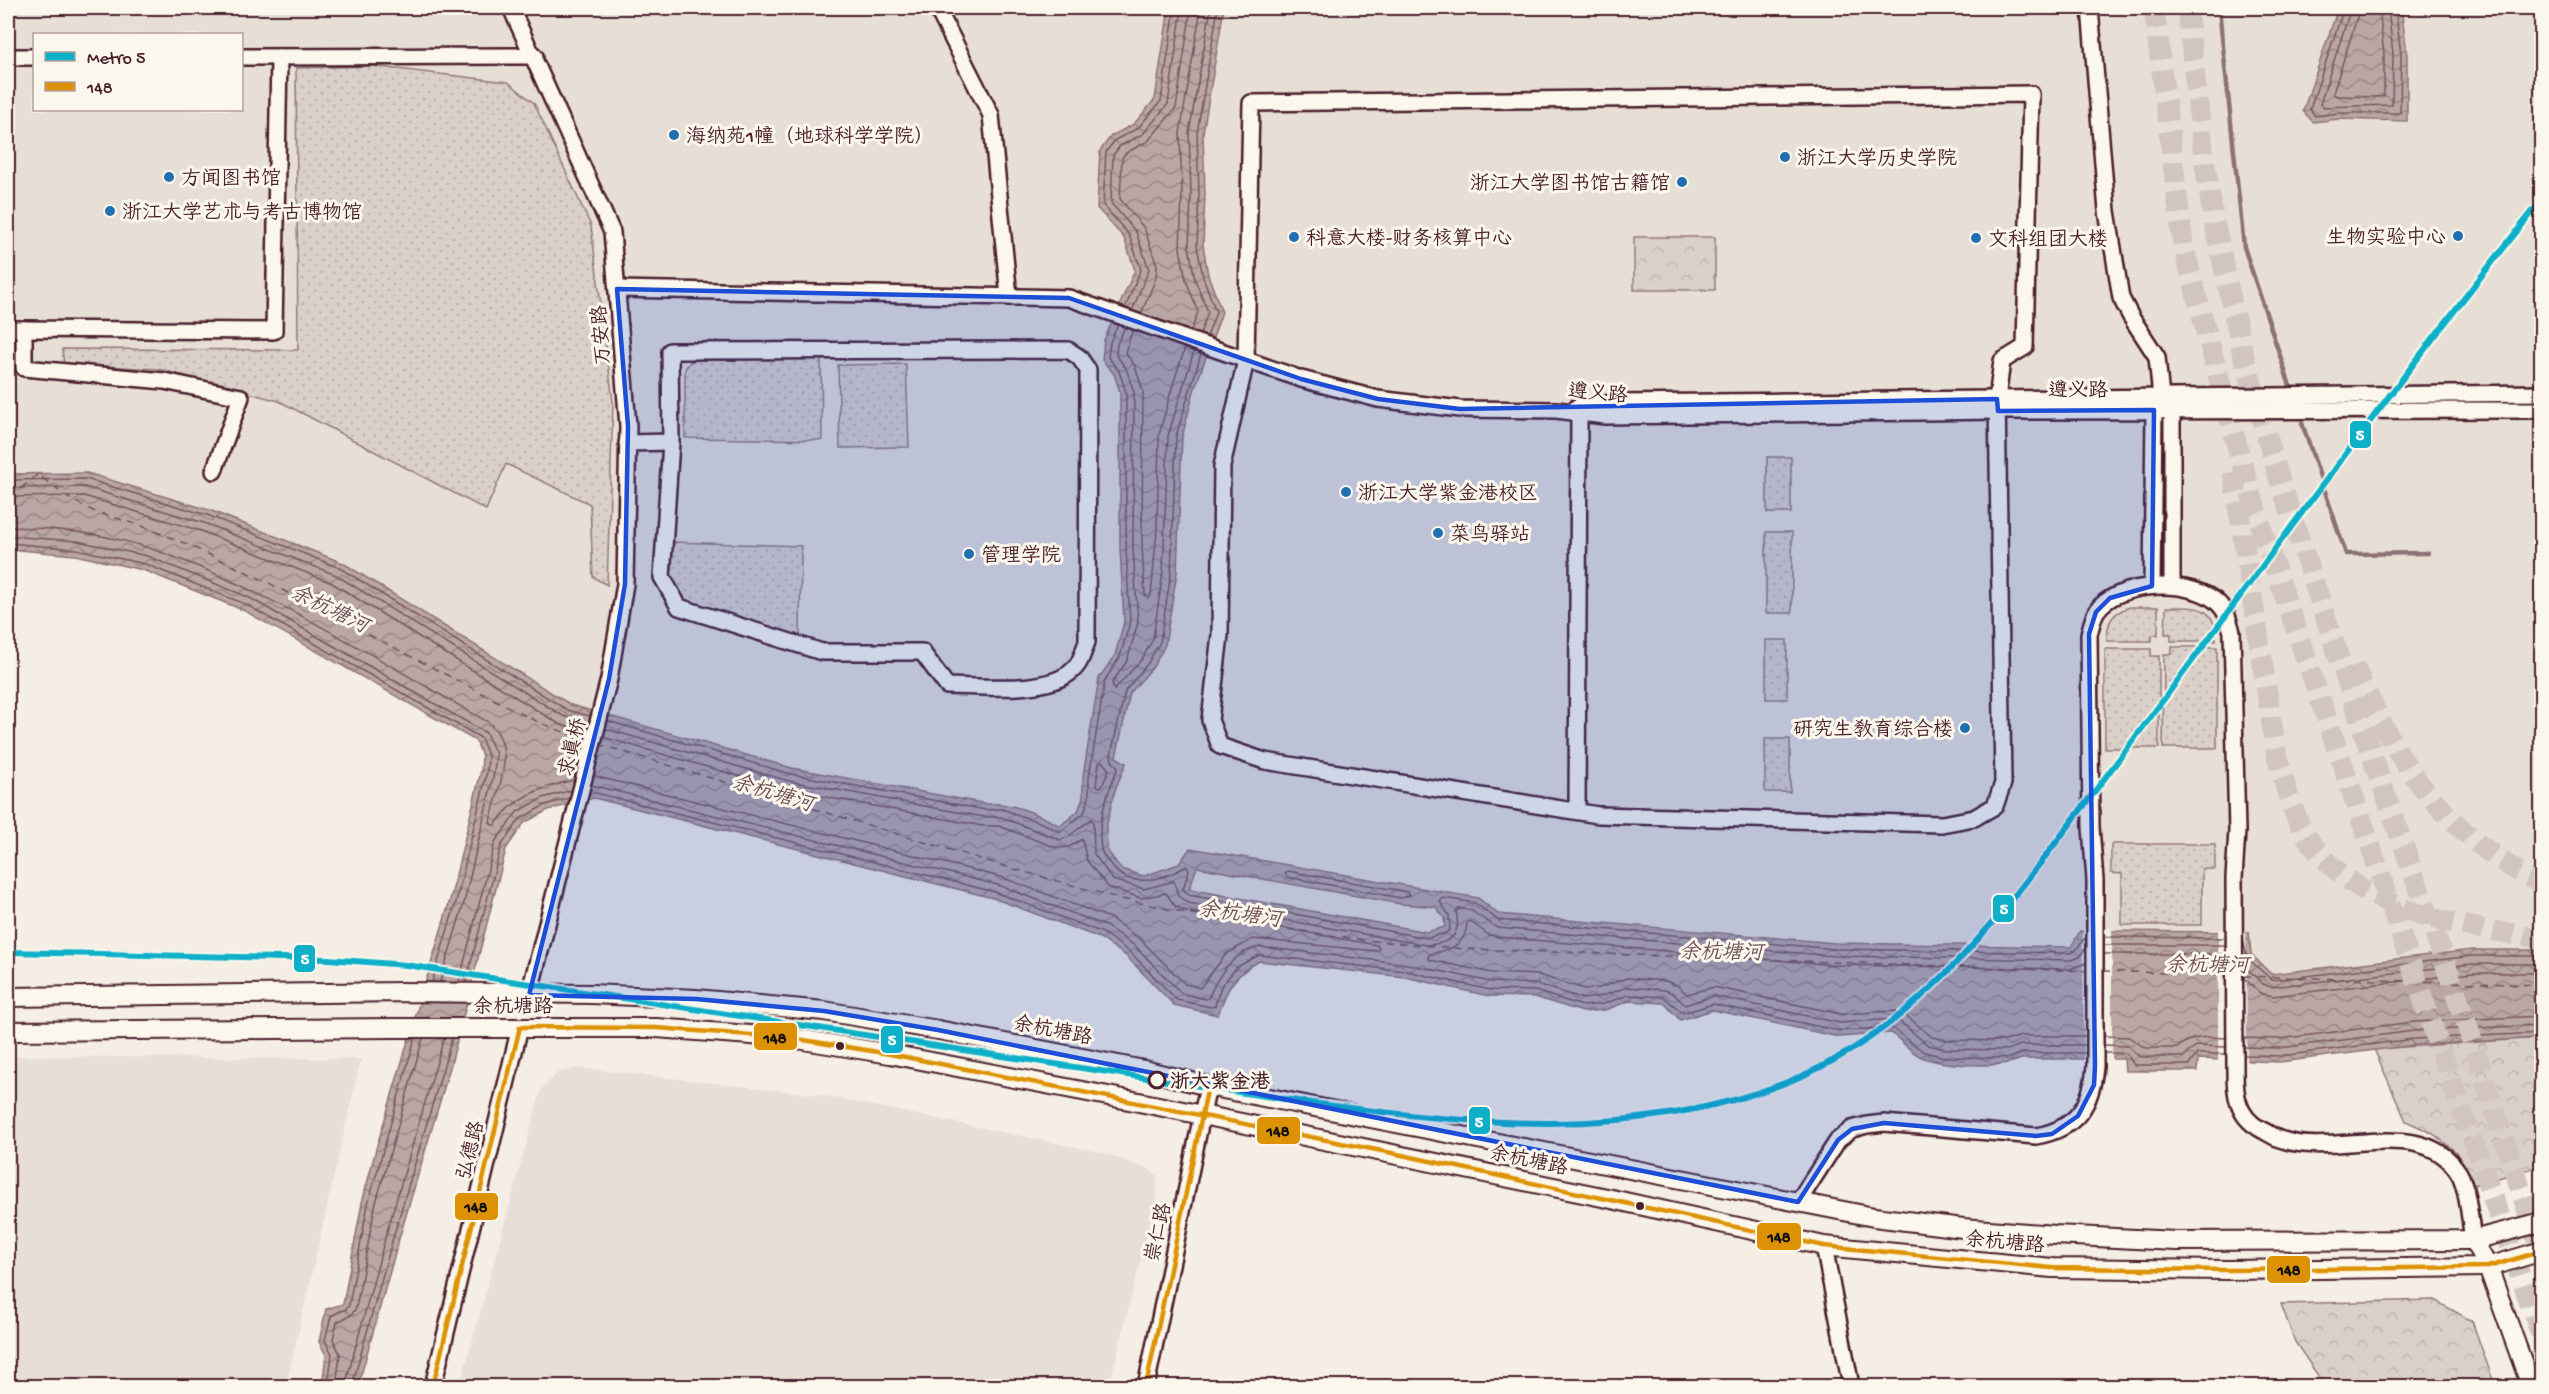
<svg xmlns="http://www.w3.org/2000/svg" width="2549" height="1394" font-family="'Gochi Hand','LXGW WenKai TC',sans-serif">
  <defs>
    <pattern id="grass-dots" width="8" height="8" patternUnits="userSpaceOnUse" patternTransform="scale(1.5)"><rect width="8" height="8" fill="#dbd0c9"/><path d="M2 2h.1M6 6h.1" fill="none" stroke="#bdb2ad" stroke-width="1.8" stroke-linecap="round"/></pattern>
    <pattern id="park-crowns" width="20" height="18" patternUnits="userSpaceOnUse" patternTransform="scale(1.5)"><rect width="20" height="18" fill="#dbd0c9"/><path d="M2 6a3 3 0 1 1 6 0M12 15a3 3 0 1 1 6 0" fill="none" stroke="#bdb2ad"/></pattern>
    <pattern id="water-waves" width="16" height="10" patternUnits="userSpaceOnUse" patternTransform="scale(1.5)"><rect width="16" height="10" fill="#baa7a5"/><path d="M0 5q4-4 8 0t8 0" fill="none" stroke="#998787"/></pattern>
  </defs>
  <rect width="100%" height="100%" fill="#f4eee4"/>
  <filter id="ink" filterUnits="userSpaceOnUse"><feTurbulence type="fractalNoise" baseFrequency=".0167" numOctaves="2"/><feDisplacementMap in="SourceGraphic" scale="12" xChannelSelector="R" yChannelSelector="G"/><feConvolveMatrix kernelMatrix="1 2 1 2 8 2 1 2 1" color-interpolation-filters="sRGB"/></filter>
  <g filter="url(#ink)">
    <g fill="#e7dfd6" fill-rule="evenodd">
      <path d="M 8,8 L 2541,8 L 2541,950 L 2472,950 L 2271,974 L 2251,954 L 2249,932 L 2081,931 L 2071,947 L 1836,943 L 1498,914 L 1428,932 L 1189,889 L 1121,869 L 1002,803 L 987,804 L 792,768 L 570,705 L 342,563 L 209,510 L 87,473 L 8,474 ZM 34,34 L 242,34 L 242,110 L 34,110 Z"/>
      <polygon points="8,1056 361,1059 286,1386 8,1386"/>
      <polygon points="580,1068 820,1095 1104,1153 1148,1169 1157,1176 1157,1196 1109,1386 460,1386 541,1090 558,1072"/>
    </g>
    <g fill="url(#grass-dots)" stroke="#92787a" stroke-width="1.5">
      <polygon points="371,66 508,82 534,103 591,226 613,402 607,585 593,577 590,504 506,464 486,510 279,401 158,369 64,364 62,349 298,350 296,68"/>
      <polygon points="707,357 821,358 822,440 685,438 685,369 690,362"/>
      <polygon points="906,364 909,447 840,448 838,365"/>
      <rect x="1767" y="457" width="24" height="56"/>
      <rect x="1766" y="532" width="26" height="81"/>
      <path d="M 671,542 L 801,546 L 800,638 L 686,603 C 667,583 671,568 671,542 Z"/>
      <path d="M 2130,607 L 2158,607 L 2158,635 L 2152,635 L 2152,641 L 2107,641 C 2107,622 2111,613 2130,607 Z"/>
      <path d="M 2166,607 C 2196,607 2216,604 2216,641 L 2171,641 L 2171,634 L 2165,634 Z"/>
      <rect x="1766" y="640" width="21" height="59"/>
      <polygon points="2172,647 2217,647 2217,748 2163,748 2164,654 2172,654"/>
      <polygon points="2105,649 2151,649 2151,656 2159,656 2159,748 2105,748"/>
      <rect x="1765" y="739" width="25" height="53"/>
      <polygon points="2111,844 2215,844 2215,869 2202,869 2202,925 2122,925 2122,874 2111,873"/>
    </g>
    <g fill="url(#park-crowns)" stroke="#92787a" stroke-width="1.5">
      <rect x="1634" y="237" width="81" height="53"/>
      <polygon points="2541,1038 2541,1166 2473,1185 2456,1152 2432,1133 2406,1121 2374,1049"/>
      <polygon points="2434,1300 2472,1321 2495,1386 2325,1386 2295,1342 2281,1304"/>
    </g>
    <g fill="url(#water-waves)" stroke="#8d7174" stroke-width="1.5" fill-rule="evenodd">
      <path d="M 1169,8 L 1224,8 L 1203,133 L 1205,194 L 1203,245 L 1208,275 L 1222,312 L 1194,391 L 1182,437 L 1177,573 L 1165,645 L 1153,667 L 1130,693 L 1116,757 L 1126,763 L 1115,790 L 1106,827 L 1107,850 L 1121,869 L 1144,876 L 1179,864 L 1190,848 L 1478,898 L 1498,914 L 1836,943 L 2071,947 L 2080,931 L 2249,932 L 2251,954 L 2271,974 L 2472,950 L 2541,950 L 2541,1038 L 2415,1045 L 2280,1062 L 2198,1059 L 2197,1071 L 2125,1071 L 2124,1059 L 2021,1059 C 2002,1068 1946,1066 1924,1058 C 1913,1055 1901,1040 1891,1033 L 1839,1037 L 1713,1010 L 1680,1020 L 1664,1003 L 1629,1001 L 1605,1010 L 1583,1012 L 1534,997 L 1489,996 L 1405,977 L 1259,961 C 1233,976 1227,988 1218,1015 L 1174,1005 L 1126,956 L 1100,938 L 993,898 L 594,798 L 548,810 L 524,823 L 506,849 L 451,1064 L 399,1239 L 358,1386 L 322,1386 L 326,1355 L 319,1342 L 326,1309 L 343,1304 L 362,1203 L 376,1149 L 450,900 L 481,771 L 482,756 L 476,741 L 243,610 L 143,570 L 75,555 L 8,549 L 8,474 L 87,473 L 209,510 L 343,563 L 571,705 L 792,768 L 987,804 C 1012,802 1039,814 1060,826 L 1078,811 L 1083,797 L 1083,776 L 1099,678 L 1115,655 L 1124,622 L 1120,548 L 1120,392 L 1114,374 L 1102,360 L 1104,340 L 1135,270 L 1124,238 L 1097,208 L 1100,151 L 1111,136 L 1134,124 L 1155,99 ZM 1197,867 L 1401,904 L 1436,907 L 1444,918 L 1445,927 L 1427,932 L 1189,889 Z"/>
      <polygon points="2338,8 2401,8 2407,53 2407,121 2339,119 2313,122 2303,111"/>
    </g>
    <g fill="#f4eee4">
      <polygon points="2083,928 2112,928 2112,1062 2084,1062"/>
      <polygon points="2218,929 2246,929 2247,1064 2218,1063"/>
    </g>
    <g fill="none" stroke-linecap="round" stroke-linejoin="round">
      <g stroke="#77555c" stroke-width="1.5">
        <polyline points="2344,8 2310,109 2315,116 2339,113 2400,113 2401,54 2395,8"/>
        <polyline points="2351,8 2320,104 2322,107 2392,105 2393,54 2388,8"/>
        <polyline points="2360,8 2333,93 2336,96 2381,97 2384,96 2384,55 2379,8"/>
        <polyline points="1125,308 1141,269 1129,235 1103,205 1106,152 1115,140 1138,128 1161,101 1175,8"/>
        <polyline points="1132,311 1149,269 1136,232 1111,203 1113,155 1120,146 1143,134 1168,104 1182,8"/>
        <polyline points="1141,314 1156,278 1157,265 1144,228 1120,199 1122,158 1126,153 1148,141 1176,108 1191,8"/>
        <polyline points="1125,327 1117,344 1116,355 1126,368 1134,392 1133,548 1138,622 1127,661 1112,683 1114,690 1142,659 1153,639 1163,572 1168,436 1194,351"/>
        <polyline points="1133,330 1125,352 1135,366 1143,391 1142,547 1145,595 1148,598 1151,596 1157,530 1159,435 1173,384 1185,348"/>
        <polyline points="1191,331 1198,312 1186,280 1180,248 1182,194 1180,133 1201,8"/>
        <polyline points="1200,334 1208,312 1195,280 1189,247 1191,194 1189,133 1211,8"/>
        <polyline points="1207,337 1216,312 1203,277 1197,246 1199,194 1197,133 1218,8"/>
        <path d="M 1201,354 L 1176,436 L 1171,573 L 1160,642 L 1148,663 L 1125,691 L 1111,755 L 1112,761 L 1118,767 C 1108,792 1096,822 1101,849 C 1102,855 1107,861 1111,865 C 1129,891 1164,879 1187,866 L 1189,870 L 1183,889 L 1189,895 L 1427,938 L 1446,933 L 1450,929 L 1449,915 L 1440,902 L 1443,898 L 1475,903 L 1498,920 L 1836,949 L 2071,953 L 2076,950 L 2086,937"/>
        <polyline points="8,480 86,479 207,515 340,568 567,710 590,716"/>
        <polyline points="8,488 85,487 204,523 336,575 563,716 588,724"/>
        <polyline points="8,497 84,496 201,531 332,583 559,724 586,732"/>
        <path d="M 8,527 C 53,528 108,534 152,549 C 268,589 380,661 488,722 C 519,747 497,791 490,822 L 492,825 L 495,825 C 516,795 540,788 574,780"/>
        <polyline points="8,536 77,541 147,556 248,597 486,733 496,754 494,773 464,903 440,982"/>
        <polyline points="8,543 76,549 145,564 245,604 481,738 488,755 487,772 456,902 432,982"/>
        <polyline points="608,721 791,774 986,810 1002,809 1044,824 1060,832 1084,813 1089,798 1089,777 1105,680 1120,657 1130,622 1126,548 1126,392 1119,371 1108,357 1110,342 1118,325"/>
        <path d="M 606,729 L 789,781 L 984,817 L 1001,817 L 1060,840 L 1068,837 L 1091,819 L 1093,822 L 1094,854 L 1113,880 L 1144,889 L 1174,881 L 1178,896 L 1188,903 L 1426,945 C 1449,944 1462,937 1456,911 L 1459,908 L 1472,911 L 1497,928 L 1835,956 L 2071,960 L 2080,957 L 2086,948"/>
        <polygon points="1102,761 1109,770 1102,786 1099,787 1096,785 1099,763"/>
        <polyline points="594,776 1001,877 1110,918 1141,940 1185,984 1200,988 1226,954 1253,939 1376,951 1379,949 1377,945 1186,911 1175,906 1166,893 1141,898 1108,887 1087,861 1082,839 1069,847 1057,848 999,826 983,826 787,790 603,737"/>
        <path d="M 591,785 L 998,885 L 1106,926 L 1135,946 L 1181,993 L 1206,999 L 1209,997 C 1217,976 1235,950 1260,947 L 1407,964 L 1491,982 L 1537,984 L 1584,999 L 1602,996 L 1627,987 L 1665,990 L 1673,993 L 1685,1005 L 1714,996 L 1840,1023 L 1892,1019 L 1900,1022 L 1928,1045 L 1946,1049 L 2007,1050 L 2021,1045 L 2086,1045"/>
        <polyline points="589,793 596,793 995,892 1103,933 1130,952 1177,1000 1211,1007 1215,1006 1221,986 1237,967 1259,955 1406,971 1490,990 1535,991 1583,1006 1603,1004 1628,995 1664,997 1683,1013 1713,1004 1840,1031 1891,1027 1924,1052 1945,1057 2009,1058 2021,1053 2086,1053"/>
        <polygon points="1288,871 1408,892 1410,895 1401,898 1287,877 1285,873"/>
        <polyline points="2104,937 2225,938"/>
        <polyline points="2243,939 2247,958 2272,980 2472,956 2542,956"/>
        <polyline points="2104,945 2225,945"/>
        <polyline points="2104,954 2225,954"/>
        <path d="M 2086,963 L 2070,969 L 1835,965 L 1497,937 L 1487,934 L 1470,921 L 1467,923 C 1466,946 1449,950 1430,954 L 1428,957 L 1430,960 L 1492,973 L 1538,975 L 1585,989 L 1599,988 L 1627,978 L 1666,981 L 1677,985 L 1687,994 L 1714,987 L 1841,1014 L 1896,1011 L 1904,1014 L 1932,1037 L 1947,1040 L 2005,1041 L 2021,1036 L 2086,1036"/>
        <polyline points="2243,965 2263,984 2271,987 2472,964 2542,964"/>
        <polyline points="2244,978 2260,993 2273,996 2473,973 2542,973"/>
        <polyline points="459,982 495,842 517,812 543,798 572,790"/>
        <polyline points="466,982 501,846 520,819 545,805 570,798"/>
        <path d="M 2104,1036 L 2129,1037 L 2145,1048 L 2177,1048 C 2192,1035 2207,1037 2226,1038"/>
        <polyline points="2244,1038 2279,1039 2413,1022 2542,1016"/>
        <polyline points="2104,1045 2128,1046 2140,1057 2183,1057 2196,1046 2226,1047"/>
        <polyline points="2244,1047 2279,1048 2414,1031 2542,1025"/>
        <polyline points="2104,1053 2126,1053 2134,1065 2189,1065 2197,1054 2226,1054"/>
        <polyline points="2244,1055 2280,1056 2414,1039 2542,1033"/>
        <polyline points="328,1386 332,1354 325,1340 331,1316 346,1309 349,1305 368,1204 415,1038"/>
        <polyline points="336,1386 340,1354 333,1339 337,1322 351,1315 356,1308 375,1206 423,1038"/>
        <polyline points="345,1386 386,1235 444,1038"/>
        <polyline points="352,1386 393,1238 452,1038"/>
      </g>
      <g stroke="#8d7174" stroke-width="4.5">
        <polyline points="2219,8 2244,247 2292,392"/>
        <polyline points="2302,423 2346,554 2428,553"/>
      </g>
      <g stroke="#714f56" stroke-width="1.5" stroke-dasharray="8 6" stroke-linecap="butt">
        <polyline points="8,495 20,489 38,474 65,496 93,511 142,526 184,543 257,577 538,722 585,740"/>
        <polyline points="598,744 1014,869 1122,899 1207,917 1364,940 1465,949 2088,971"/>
        <polyline points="2102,971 2229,975"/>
        <polyline points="2243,976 2542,985"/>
      </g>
      <g stroke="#d2c5bf" stroke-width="21" stroke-dasharray="21 10" stroke-linecap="butt">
        <polyline points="2154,8 2183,245 2240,457 2262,530 2434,1031 2542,1337"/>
        <polyline points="2187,8 2204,158 2213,216 2242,350 2279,478 2376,768 2467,1025 2542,1255"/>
        <path d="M 2233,472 L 2276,751 C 2284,781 2291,814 2309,840 C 2360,913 2460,927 2542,938"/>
        <path d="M 2354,666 C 2370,699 2385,733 2405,763 C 2436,810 2490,862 2542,883"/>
      </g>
      <defs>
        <g id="minor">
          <polyline points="511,8 612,232 628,426 625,584 609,679 529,995"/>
          <polyline points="937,8 991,115 1009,297"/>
          <polyline points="2090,8 2107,211 2121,298 2131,317 2157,357 2161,398 2172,410 2172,586"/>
          <polyline points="8,57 34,57"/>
          <polyline points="242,57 535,56"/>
          <polygon points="2031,94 2025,347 2002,361 1997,399 2003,783 1995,806 1974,818 1942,824 1598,815 1265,761 1220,746 1210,720 1220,635 1222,466 1246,360 1251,103"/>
          <polyline points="617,289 1069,298 1301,379 1378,399 1460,409 1556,410 1605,416 1998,411 2542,410"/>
          <polyline points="8,329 24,329 24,368 164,381 241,397 214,471"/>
          <polyline points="24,329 274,331 279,57"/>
          <polyline points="1577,407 1616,403 2542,393"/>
          <path d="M 627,443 L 671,442 L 670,351 L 1068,350 L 1079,357 L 1088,370 L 1087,642 C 1084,649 1082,658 1078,664 C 1058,696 981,686 947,686 L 922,652 L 822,652 L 679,607 L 662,577 L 671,442"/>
          <polyline points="2152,586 2154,410 2158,403"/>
          <polyline points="1577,811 1579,413"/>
          <path d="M 1798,1202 L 1838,1140 L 1852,1129 L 1867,1125 L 1884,1123 L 2036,1136 C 2077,1129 2092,1104 2095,1066 L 2095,880 L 2091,827 L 2089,634 C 2091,627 2093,618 2096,612 C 2116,580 2194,578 2219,604 C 2227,612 2229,621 2232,632 L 2237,831 L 2234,878 L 2235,1067 C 2235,1082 2235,1098 2242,1111 C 2248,1122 2256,1127 2266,1132 C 2271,1135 2277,1139 2283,1140 C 2337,1158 2423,1114 2459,1173 C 2468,1188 2470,1222 2473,1240"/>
          <polyline points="1824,1246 1851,1386"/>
          <polyline points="433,1386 520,1027"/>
          <polyline points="1146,1386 1208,1086"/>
        </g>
        <g id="major">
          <polyline points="8,997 403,992 592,994 696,999 824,1011 938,1030 1144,1070 1208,1086 1798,1202 1874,1217 1963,1228 2055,1235 2176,1241 2473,1240 2542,1222"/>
          <polyline points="8,1031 392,1028 656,1028 791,1038 890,1054 1134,1101 1607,1198 1824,1246 2052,1268 2227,1270 2488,1267 2542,1251"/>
          <polyline points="2473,1240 2488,1267 2531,1386"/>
        </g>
      </defs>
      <use href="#minor" stroke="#4a1f2b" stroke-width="20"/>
      <use href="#major" stroke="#4a1f2b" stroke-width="22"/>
      <use href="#minor" stroke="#fbf7ec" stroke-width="15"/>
      <use href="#major" stroke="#fbf7ec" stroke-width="18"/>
      <defs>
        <g id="bus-1">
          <polyline points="520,1027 656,1028 791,1038 890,1054 1402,1155 1824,1246 2052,1268 2227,1270 2488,1267 2542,1251"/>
          <polyline points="433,1386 520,1027"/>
          <polyline points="1146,1386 1208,1086"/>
        </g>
      </defs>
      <use href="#bus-1" stroke="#fbf7ec" stroke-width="9"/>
      <use href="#bus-1" stroke="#dd9206" stroke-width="4.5"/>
      <defs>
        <path id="metro-1" d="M 8,952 L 328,959 L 406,965 L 1304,1102 C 1465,1124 1635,1143 1790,1081 C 1917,1030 1999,918 2079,812 C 2128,748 2176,683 2224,618 C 2328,477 2432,336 2542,200"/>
      </defs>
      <use href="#metro-1" stroke="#fbf7ec" stroke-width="10"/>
      <use href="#metro-1" stroke="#0db0c8" stroke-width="6"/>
    </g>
  </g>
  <path fill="#1d4ed8" fill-opacity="0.2" stroke="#1d4ed8" stroke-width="4.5" stroke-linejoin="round" d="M 617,289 L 1069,298 L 1301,379 L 1378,399 L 1460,409 L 1997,399 L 1998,411 L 2154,410 L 2152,586 L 2110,598 L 2096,612 L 2089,634 L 2095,1066 L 2094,1085 L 2078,1116 L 2052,1134 L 2036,1136 L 1884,1123 L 1852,1129 L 1838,1140 L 1798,1202 L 938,1030 L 824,1011 L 696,999 L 529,995 L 609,679 L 625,584 L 628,426 Z"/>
  <g fill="#1f6fb2" stroke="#fbf7ec" stroke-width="2">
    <circle cx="674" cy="135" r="6"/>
    <circle cx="1785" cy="157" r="6"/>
    <circle cx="169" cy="177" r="6"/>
    <circle cx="1682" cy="182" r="6"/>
    <circle cx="110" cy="211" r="6"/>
    <circle cx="2458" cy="236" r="6"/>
    <circle cx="1294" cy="237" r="6"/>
    <circle cx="1976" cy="238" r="6"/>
    <circle cx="1346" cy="492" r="6"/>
    <circle cx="1438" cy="533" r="6"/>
    <circle cx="969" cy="554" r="6"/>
    <circle cx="1965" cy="728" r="6"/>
  </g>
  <g fill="#4a1f2b" stroke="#fbf7ec" stroke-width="2">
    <circle cx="840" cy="1046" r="5"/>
    <circle cx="1640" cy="1206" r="5"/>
  </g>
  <circle fill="#fbf7ec" stroke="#4a1f2b" stroke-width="3" cx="1157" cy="1080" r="8"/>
  <g text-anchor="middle" stroke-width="6" stroke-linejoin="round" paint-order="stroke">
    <g font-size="20" fill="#4a1f2b" stroke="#fbf7ec" text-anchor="start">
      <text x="686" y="142">海纳苑1幢（地球科学学院）</text>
      <text x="1797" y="164">浙江大学历史学院</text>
      <text x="181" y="184">方闻图书馆</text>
      <text x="1670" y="189" text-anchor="end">浙江大学图书馆古籍馆</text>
      <text x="122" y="218">浙江大学艺术与考古博物馆</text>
      <text x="2446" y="243" text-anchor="end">生物实验中心</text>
      <text x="1306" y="244">科意大楼-财务核算中心</text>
      <text x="1988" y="245">文科组团大楼</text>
      <text x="1358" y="499">浙江大学紫金港校区</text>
      <text x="1450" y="540">菜鸟驿站</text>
      <text x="981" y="561">管理学院</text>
      <text x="1953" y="735" text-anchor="end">研究生教育综合楼</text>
    </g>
    <g font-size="20" fill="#4a1f2b" stroke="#fbf7ec">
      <text transform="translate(600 335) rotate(-94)" y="7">万安路</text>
      <text x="2078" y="396">遵义路</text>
      <text transform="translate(1598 392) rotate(5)" y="7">遵义路</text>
      <text transform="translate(571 747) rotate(-76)" y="7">求真桥</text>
      <text x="513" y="1012">余杭塘路</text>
      <text transform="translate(1053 1029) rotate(11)" y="7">余杭塘路</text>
      <text transform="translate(469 1150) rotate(-76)" y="7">弘德路</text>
      <text transform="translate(1529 1159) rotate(12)" y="7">余杭塘路</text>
      <text transform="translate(1157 1232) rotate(-78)" y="7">崇仁路</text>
      <text transform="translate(2005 1241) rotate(5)" y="7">余杭塘路</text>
    </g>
    <g font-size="20" font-weight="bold" fill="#4a1f2b" stroke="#fbf7ec" text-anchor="start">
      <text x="1170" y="1087">浙大紫金港</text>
    </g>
    <g font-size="21" font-style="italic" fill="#714f56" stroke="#fbf7ec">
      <text transform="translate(330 608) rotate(26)" y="7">余杭塘河</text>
      <text transform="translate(773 792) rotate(17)" y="7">余杭塘河</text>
      <text transform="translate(1240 913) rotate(8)" y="7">余杭塘河</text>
      <text transform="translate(1721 951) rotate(1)" y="7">余杭塘河</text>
      <text transform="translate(2207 964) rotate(1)" y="7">余杭塘河</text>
    </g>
  </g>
  <g stroke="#fbf7ec" stroke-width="2">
    <rect x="2349" y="420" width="23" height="29" rx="6" fill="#0db0c8"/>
    <rect x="1992" y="894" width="23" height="29" rx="6" fill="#0db0c8"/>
    <rect x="293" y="944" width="23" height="29" rx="6" fill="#0db0c8"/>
    <rect x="753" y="1022" width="45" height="29" rx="6" fill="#dd9206"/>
    <rect x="880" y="1025" width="24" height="29" rx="6" fill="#0db0c8"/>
    <rect x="1468" y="1106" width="23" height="29" rx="6" fill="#0db0c8"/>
    <rect x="1256" y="1116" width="45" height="29" rx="6" fill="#dd9206"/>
    <rect x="454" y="1192" width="45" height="29" rx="6" fill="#dd9206"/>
    <rect x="1756" y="1222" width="46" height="29" rx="6" fill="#dd9206"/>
    <rect x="2266" y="1255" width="45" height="29" rx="6" fill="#dd9206"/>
  </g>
  <g font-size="16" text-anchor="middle" font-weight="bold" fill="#fff">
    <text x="2360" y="440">5</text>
    <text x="2004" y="914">5</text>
    <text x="305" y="964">5</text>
    <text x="892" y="1045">5</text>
    <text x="1479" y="1127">5</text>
  </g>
  <g font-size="16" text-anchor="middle" font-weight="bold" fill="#111">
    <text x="775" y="1043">148</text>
    <text x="1278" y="1136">148</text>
    <text x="476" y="1212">148</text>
    <text x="1779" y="1242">148</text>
    <text x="2289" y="1275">148</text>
  </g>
  <rect width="2549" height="1394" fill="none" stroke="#fbf7ec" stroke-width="30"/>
  <rect x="15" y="15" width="2519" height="1364" fill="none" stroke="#4a1f2b" stroke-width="2" filter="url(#ink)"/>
  <rect x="33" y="33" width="210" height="78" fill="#fbf7ec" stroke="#b4a19f" stroke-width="1.5"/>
  <rect x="45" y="52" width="30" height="9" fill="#0db0c8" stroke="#b4a19f" stroke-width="1.5"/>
  <text x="87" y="63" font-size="18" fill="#4a1f2b">Metro 5</text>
  <rect x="45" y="82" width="30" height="9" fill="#dd9206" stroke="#b4a19f" stroke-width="1.5"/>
  <text x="87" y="93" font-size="18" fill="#4a1f2b">148</text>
</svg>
